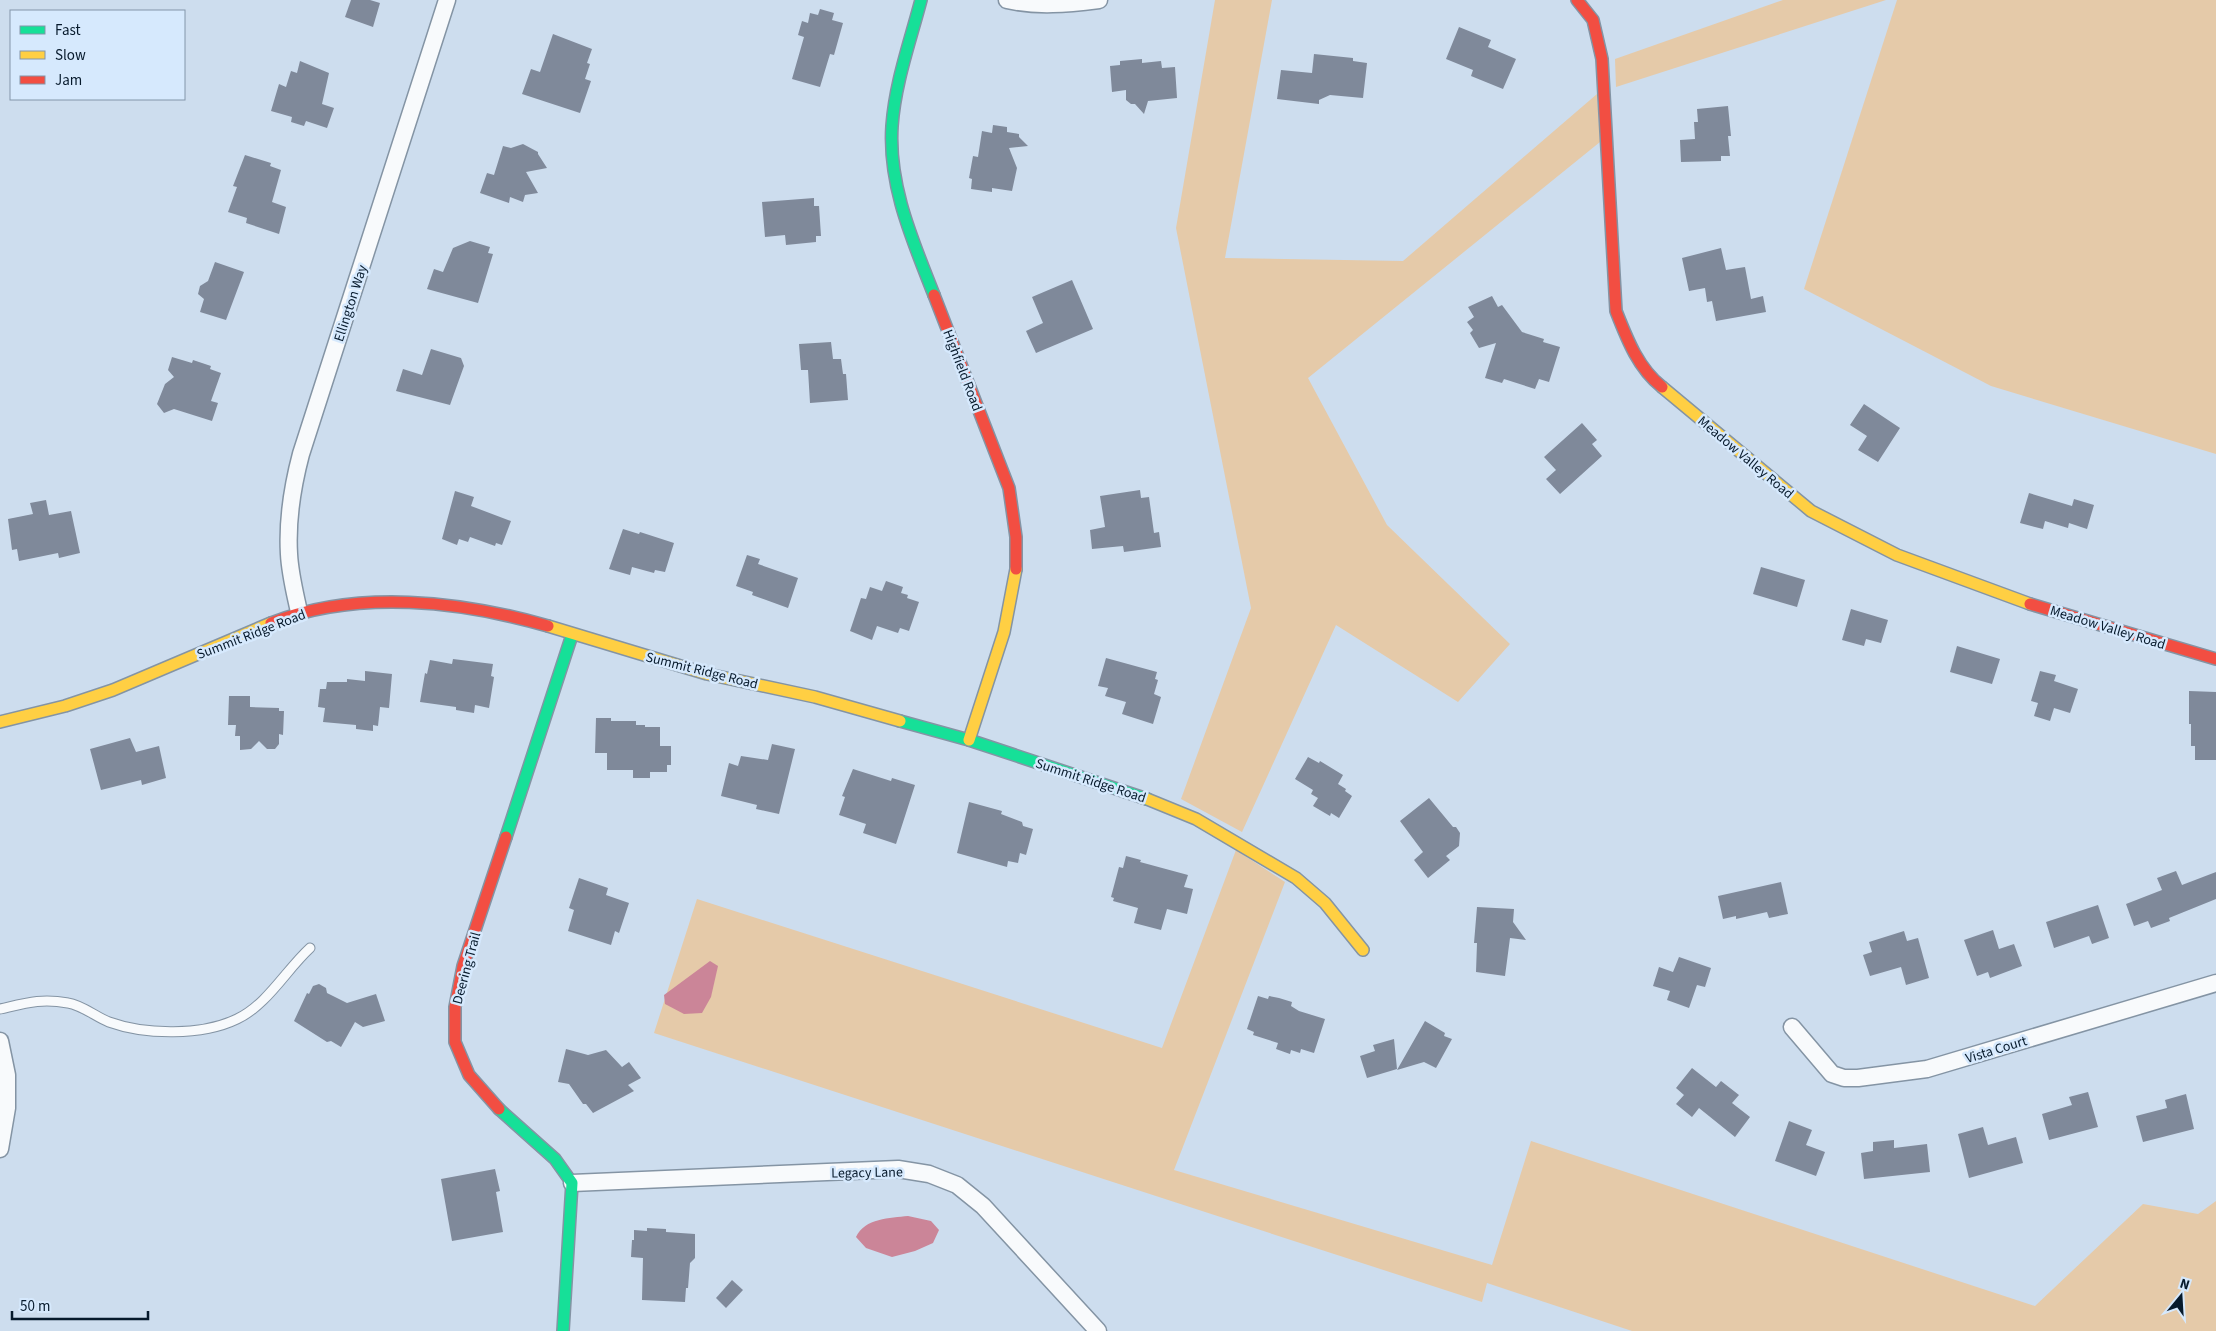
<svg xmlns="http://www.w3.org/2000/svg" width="2216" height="1331" font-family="'Source Sans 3',sans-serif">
  <rect width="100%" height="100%" fill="#cdddee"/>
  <g fill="#e5caa9">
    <polygon points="1215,0 1272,0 1225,258 1403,261 1597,94 1600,142 1308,378 1387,525 1510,644 1458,702 1336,625 1242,832 1181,799 1251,608 1176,228"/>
    <polygon points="1783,0 1886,0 1616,87 1615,59"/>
    <polygon points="1897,0 2216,0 2216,454 1991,386 1804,289"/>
    <polygon points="1236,850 1285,882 1174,1170 1492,1265 1531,1141 2035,1306 2143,1204 2198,1214 2216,1201 2216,1331 1632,1331 1487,1283 1482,1302 654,1033 697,899 1162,1048"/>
  </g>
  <g fill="#cb8598">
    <polygon points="710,961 718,966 711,997 702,1013 684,1014 665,1004 664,995"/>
    <path d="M 908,1216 L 931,1221 L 939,1230 L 933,1243 L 915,1251 L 892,1257 L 866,1248 L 856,1237 C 865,1218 890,1218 908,1216 Z"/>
  </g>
  <g fill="#7f899a">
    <polygon points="351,0 370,0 380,3 373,27 345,17"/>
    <polygon points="820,9 834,13 832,20 843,23 834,55 830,54 820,87 792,79 804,37 798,35 802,21 808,23 810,13 818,15"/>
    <polygon points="1459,27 1491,40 1488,47 1516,59 1503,89 1471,76 1473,70 1446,59"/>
    <polygon points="553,34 592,49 587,63 590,64 585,79 591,81 580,113 522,94 531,69 540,72"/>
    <polygon points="1314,54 1353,58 1353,61 1367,63 1363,98 1330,95 1319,100 1319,104 1277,99 1281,70 1312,73"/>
    <polygon points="1142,59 1142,63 1161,61 1162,68 1175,67 1177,98 1148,101 1144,114 1135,104 1131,104 1126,100 1126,90 1112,92 1110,66 1120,65 1120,61"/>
    <polygon points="300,61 329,73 322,104 334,108 327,128 306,121 304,126 291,122 292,117 271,111 279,84 286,87 291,71 297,73"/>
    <polygon points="1728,106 1731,136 1728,136 1730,156 1721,156 1721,161 1681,162 1680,140 1695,139 1694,122 1698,122 1697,109"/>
    <polygon points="993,125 1007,127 1007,132 1019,134 1019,137 1028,146 1009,148 1017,168 1012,191 992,188 992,192 971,189 972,179 969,178 973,156 978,157 982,131 992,133"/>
    <polygon points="523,144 538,152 538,154 547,168 526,172 538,193 525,195 523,202 510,197 509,203 480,193 487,173 494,175 503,146 511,148"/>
    <polygon points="245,155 271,163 270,166 281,170 272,202 286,207 279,234 246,223 247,218 228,212 237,187 233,186"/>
    <polygon points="814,198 814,206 819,206 821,236 816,236 816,242 786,245 785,235 765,237 762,202"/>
    <polygon points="470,241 490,247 488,253 493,254 478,303 427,289 434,269 443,272 453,248"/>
    <polygon points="1721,248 1726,270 1745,267 1751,299 1763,296 1766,312 1716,321 1712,301 1707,302 1705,288 1689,291 1682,258"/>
    <polygon points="215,262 244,272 226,320 200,312 204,299 198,294 200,286 208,281"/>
    <polygon points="1072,280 1093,329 1036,353 1026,331 1043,323 1032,297"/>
    <polygon points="1492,296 1498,307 1502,305 1522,332 1544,339 1543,342 1560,347 1549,382 1539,379 1535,389 1504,379 1502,383 1485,378 1496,343 1479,348 1470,333 1473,330 1467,322 1474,317 1468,307"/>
    <polygon points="831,342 833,359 841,359 843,374 846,374 848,400 810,403 808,370 801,370 799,344"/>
    <polygon points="431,349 461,358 464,366 450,405 396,391 403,369 422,375"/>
    <polygon points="172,357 192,363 193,360 211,366 210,369 221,373 211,401 218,403 212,421 174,409 164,413 157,404 165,384 174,377 168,370"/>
    <polygon points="1864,404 1900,428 1878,462 1858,450 1867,436 1850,425"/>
    <polygon points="1582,423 1597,440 1592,444 1602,456 1560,494 1546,479 1556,470 1544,457"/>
    <polygon points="1140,490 1141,498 1149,497 1154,533 1159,532 1161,547 1124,552 1123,546 1092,549 1090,530 1105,527 1100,496"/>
    <polygon points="455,491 474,497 471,506 511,521 502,545 496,543 495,546 470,537 468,542 459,539 457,545 442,539"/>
    <polygon points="2029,493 2072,506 2074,499 2094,505 2087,529 2069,523 2068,528 2045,521 2043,529 2020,523"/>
    <polygon points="46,500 49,515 71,511 80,553 59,558 58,553 19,561 17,549 12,550 8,519 33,514 30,503"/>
    <polygon points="623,529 639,534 640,532 674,543 665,572 655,570 654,573 632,567 630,575 609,569"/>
    <polygon points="747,555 760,559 758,564 798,578 788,608 752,595 753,592 736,586"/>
    <polygon points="1761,567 1805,580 1797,607 1753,594"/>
    <polygon points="886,581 903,587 901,593 908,595 907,598 919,602 909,631 900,628 898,633 877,626 872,640 850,631 861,598 866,599 870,587 882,591"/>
    <polygon points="1851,609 1888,620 1881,643 1866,639 1864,646 1842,640"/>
    <polygon points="1957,646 2000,659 1992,684 1950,672"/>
    <polygon points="1106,658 1157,672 1155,679 1158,680 1154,694 1161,697 1153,724 1122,714 1126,702 1105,696 1108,688 1098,686"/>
    <polygon points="453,659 493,664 491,676 494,677 489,708 475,705 474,713 456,710 456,707 420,702 425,673 427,674 430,660 452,664"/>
    <polygon points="365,671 392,674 389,708 380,707 378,726 373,725 373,731 356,729 356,725 323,722 325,708 318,707 320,689 326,689 327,682 347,682 347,679 365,681"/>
    <polygon points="2040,671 2056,675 2054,681 2078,689 2070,713 2054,708 2050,721 2034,716 2038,703 2031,701"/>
    <polygon points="2189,691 2216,692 2216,760 2195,760 2195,746 2191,746 2191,724 2189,724"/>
    <polygon points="229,696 250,696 250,707 279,708 279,711 284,711 283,735 279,734 279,744 275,749 267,749 259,741 251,749 240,750 240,736 235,736 236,725 228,725"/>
    <polygon points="596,718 611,718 611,721 636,721 636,725 645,725 645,727 660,727 660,746 671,746 671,765 667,765 667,772 650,772 650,778 633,778 633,770 607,770 607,753 595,753"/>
    <polygon points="130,738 136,752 159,746 166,778 142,785 141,780 101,790 90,749"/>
    <polygon points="772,744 795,749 779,814 756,809 757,805 721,796 729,763 738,766 741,756 768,760"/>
    <polygon points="1308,757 1319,763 1320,761 1343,775 1338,784 1346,789 1345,791 1352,796 1339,818 1331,813 1330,816 1313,806 1318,798 1311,794 1313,790 1295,779"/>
    <polygon points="853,769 891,781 892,778 915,785 896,844 863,833 866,824 839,815 845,797 842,796"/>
    <polygon points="1429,798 1453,827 1456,827 1460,833 1459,846 1446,856 1450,860 1428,878 1414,860 1423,852 1400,821"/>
    <polygon points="969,802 1002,811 1001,814 1022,822 1023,826 1033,829 1026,855 1020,853 1018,863 1008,861 1007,867 957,853"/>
    <polygon points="1126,856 1141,860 1140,862 1188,875 1184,887 1193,889 1187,914 1167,909 1161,930 1134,923 1138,908 1113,901 1114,898 1111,897 1119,867 1123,868"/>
    <polygon points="2176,871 2182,885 2216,872 2216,899 2169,918 2170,921 2151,928 2148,921 2134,926 2126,904 2162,890 2157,878"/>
    <polygon points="579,878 608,888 606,895 629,903 619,933 615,931 611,945 568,931 574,910 569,908"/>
    <polygon points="1781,882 1788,914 1769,918 1767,912 1736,919 1736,916 1723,919 1718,896"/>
    <polygon points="2098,905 2109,938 2092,944 2089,936 2054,948 2046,922"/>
    <polygon points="1477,907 1514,909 1513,922 1526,940 1510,938 1505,976 1476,972 1477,943 1474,943"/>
    <polygon points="1993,930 1999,949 2014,944 2022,966 1990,978 1988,972 1977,976 1964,940"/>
    <polygon points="1904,931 1907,941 1918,938 1929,978 1906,985 1901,967 1870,976 1863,955 1872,952 1869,942"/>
    <polygon points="1679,957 1711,968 1705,987 1697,985 1689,1008 1667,1000 1670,991 1653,986 1659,967 1673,972"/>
    <polygon points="319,984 326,988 327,993 347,1003 376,994 385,1021 363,1027 355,1022 341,1047 331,1041 327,1042 294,1021 307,993 309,994 313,986"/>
    <polygon points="1258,996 1268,999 1269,996 1279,998 1292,1002 1291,1006 1299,1011 1325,1019 1314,1053 1301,1049 1300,1053 1291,1050 1290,1054 1276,1049 1278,1043 1253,1035 1254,1032 1247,1029"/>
    <polygon points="1425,1021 1445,1033 1444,1036 1452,1039 1436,1068 1424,1062 1397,1070"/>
    <polygon points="1394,1039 1397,1069 1367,1078 1360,1056 1375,1051 1373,1045"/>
    <polygon points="566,1049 588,1055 606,1050 622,1067 629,1062 641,1078 628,1085 634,1091 593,1113 586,1104 583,1104 569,1084 558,1082"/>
    <polygon points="1692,1068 1716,1087 1721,1081 1739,1095 1732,1103 1750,1117 1735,1137 1699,1108 1692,1117 1676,1104 1684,1095 1676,1088"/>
    <polygon points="2088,1092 2098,1127 2049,1140 2042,1114 2072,1105 2069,1097"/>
    <polygon points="2186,1094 2194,1129 2143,1142 2136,1116 2167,1108 2165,1100"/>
    <polygon points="1789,1121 1812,1130 1806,1145 1825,1152 1816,1176 1775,1161"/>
    <polygon points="1983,1127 1988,1145 2016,1137 2023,1163 1969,1178 1958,1134"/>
    <polygon points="1894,1140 1894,1148 1927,1144 1930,1172 1864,1179 1861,1153 1873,1151 1873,1142"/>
    <polygon points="495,1169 500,1191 496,1192 503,1232 452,1241 441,1179"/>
    <polygon points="647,1228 666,1229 666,1232 695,1234 695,1258 690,1263 688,1288 686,1288 685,1302 642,1300 643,1258 631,1257 632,1240 634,1240 634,1230 647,1231"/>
    <polygon points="732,1280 743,1290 726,1308 716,1298"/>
  </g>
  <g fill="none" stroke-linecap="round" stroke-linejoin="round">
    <defs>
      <path id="lane" d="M 0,1009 C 26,1003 41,998 68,1003 C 82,1005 96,1017 109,1022 C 145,1035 202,1036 237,1019 C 267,1005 286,970 310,948"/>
      <g id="street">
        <path d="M 1007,0 C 1038,7 1067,4 1099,0"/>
        <path d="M 299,612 C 295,593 290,574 289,554 C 287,520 292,488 301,454 L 447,0"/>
        <polyline points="1792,1027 1832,1074 1844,1078 1858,1078 1927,1069 2216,983"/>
        <polyline points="0,1041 7,1075 7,1108 0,1149"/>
        <polyline points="572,1183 898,1169 929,1174 957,1185 983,1206 1098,1331"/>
      </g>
      <g id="fast">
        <path d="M 921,0 C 910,42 895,83 892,126 C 888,186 913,241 934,295"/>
        <polyline points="900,721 969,740 1147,799"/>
        <polyline points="506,837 572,635"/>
        <polyline points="499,1109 555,1159 572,1183 563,1331"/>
      </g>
      <g id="slow">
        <polyline points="1662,387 1811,511 1897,555 2030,604"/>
        <polyline points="548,626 707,674 815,697 900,721"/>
        <polyline points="0,722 65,706 113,690 271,623"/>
        <polyline points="969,740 1004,632 1016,569"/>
        <polyline points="1147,799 1196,819 1296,878 1325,903 1363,950"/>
      </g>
      <g id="jam">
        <path d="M 1577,0 L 1593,20 L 1602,59 L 1616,311 C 1627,339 1638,368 1662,387"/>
        <polyline points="934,295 1009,488 1016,537 1016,569"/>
        <polyline points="2030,604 2216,659"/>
        <path d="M 271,623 C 358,589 461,601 548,626"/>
        <polyline points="499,1109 469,1075 455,1042 455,1007 463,966 506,837"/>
      </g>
    </defs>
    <use href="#lane" stroke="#8494a4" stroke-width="11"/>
    <use href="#street" stroke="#8494a4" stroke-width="19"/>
    <use href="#fast" stroke="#8494a4" stroke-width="14"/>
    <use href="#slow" stroke="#8494a4" stroke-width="14"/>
    <use href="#jam" stroke="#8494a4" stroke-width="14"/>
    <use href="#lane" stroke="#f8fafc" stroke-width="9"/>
    <use href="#street" stroke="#f8fafc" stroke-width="16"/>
    <use href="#fast" stroke="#16e098" stroke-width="11"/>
    <use href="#slow" stroke="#ffcf43" stroke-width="11"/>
    <use href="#jam" stroke="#f24e42" stroke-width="11"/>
  </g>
  <g text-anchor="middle" stroke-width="5" stroke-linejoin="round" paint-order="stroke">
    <g font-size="14" fill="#071a2c" stroke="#d6e9fd">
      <text transform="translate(350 303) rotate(-72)" y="5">Ellington Way</text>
      <text transform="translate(963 370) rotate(69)" y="5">Highfield Road</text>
      <text transform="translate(1746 457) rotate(40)" y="5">Meadow Valley Road</text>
      <text transform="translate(2108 627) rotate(17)" y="5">Meadow Valley Road</text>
      <text transform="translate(251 634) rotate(-21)" y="5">Summit Ridge Road</text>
      <text transform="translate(702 670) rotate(14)" y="5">Summit Ridge Road</text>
      <text transform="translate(1091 780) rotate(18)" y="5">Summit Ridge Road</text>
      <text transform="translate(466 968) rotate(-75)" y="5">Deering Trail</text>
      <text transform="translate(1996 1049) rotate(-17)" y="5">Vista Court</text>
      <text transform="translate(867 1172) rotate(-1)" y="5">Legacy Lane</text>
    </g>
  </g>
  <rect x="10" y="10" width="175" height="90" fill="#d6e9fd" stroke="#8396a9"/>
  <rect x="20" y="26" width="25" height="8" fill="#16e098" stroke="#8396a9"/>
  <text x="55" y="35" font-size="15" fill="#071a2c">Fast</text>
  <rect x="20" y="51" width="25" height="8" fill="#ffcf43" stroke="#8396a9"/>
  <text x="55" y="60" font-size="15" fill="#071a2c">Slow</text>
  <rect x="20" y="76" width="25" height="8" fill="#f24e42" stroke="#8396a9"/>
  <text x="55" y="85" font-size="15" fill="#071a2c">Jam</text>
  <g transform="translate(2181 1296) rotate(18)" stroke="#d6e9fd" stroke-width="4" paint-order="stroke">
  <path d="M0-4L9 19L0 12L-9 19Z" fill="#071a2c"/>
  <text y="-8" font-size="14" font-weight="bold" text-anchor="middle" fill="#071a2c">N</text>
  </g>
  <path d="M12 1311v8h136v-8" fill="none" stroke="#071a2c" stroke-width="2.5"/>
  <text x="20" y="1311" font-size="15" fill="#071a2c" stroke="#d6e9fd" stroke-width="4" paint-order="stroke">50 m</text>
</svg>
